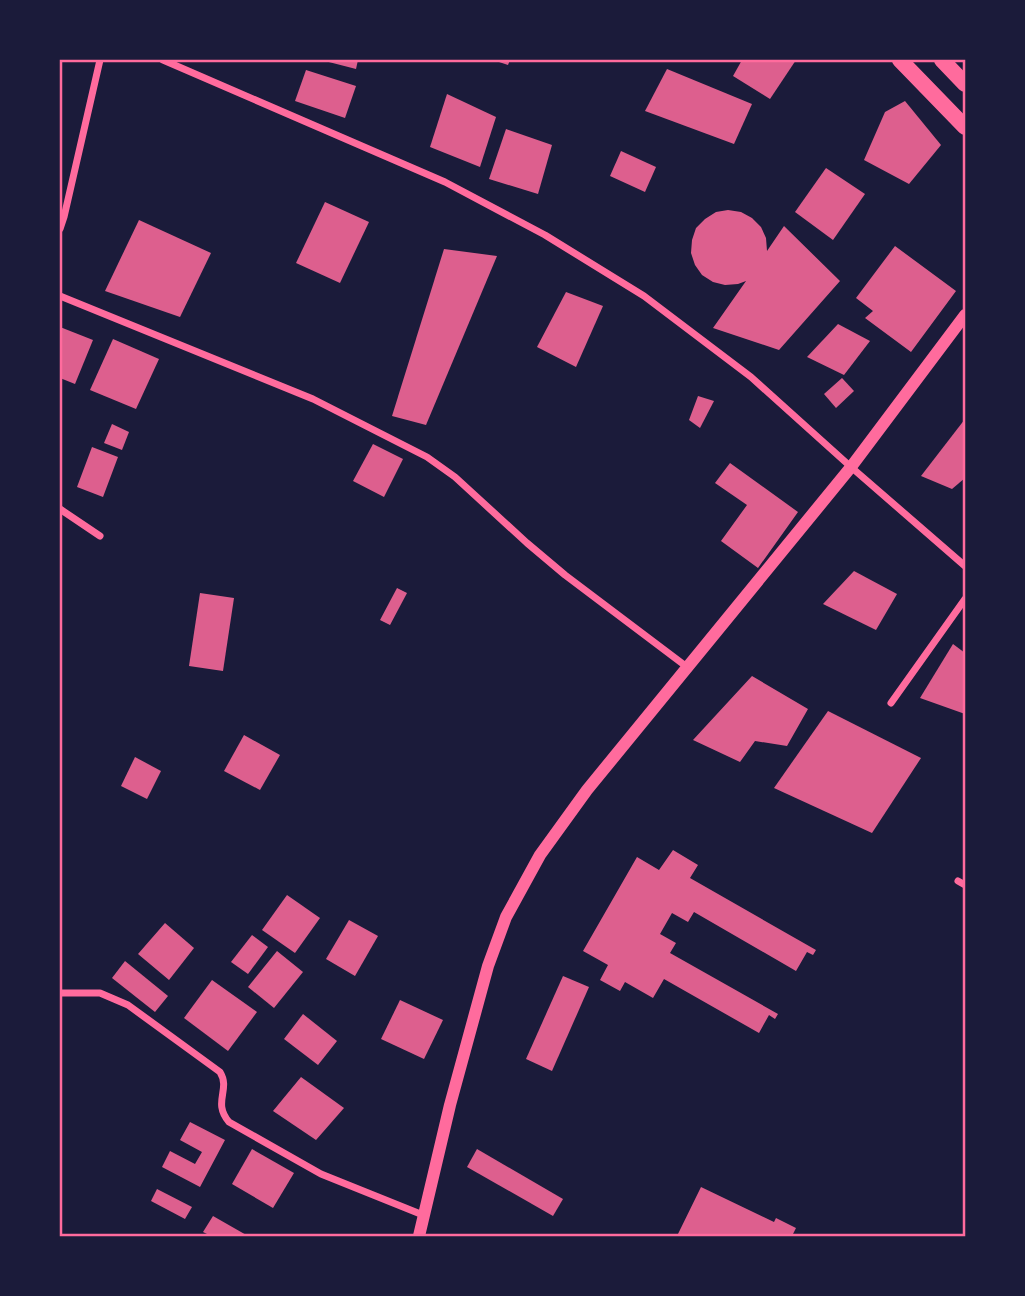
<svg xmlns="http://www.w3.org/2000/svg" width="1025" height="1296" font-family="'IBM Plex Sans',sans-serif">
  <rect width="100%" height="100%" fill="#1b1b3a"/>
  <g fill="#dd5f8e">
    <polygon points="321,60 358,60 356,69"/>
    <polygon points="493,60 510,60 508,65"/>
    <polygon points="742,60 796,60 770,99 733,76"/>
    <polygon points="667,69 752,104 734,144 645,111"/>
    <polygon points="306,70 356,86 345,118 295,101"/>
    <polygon points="447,94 496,117 480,167 430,147"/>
    <polygon points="905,101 941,145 909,184 864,160 885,112"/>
    <polygon points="506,129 552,145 538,194 489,179"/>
    <polygon points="621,151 656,167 645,192 610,176"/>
    <polygon points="826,168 865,194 833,240 795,212"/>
    <polygon points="325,202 369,222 340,283 296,263"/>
    <polygon points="728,210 741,212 752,218 761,227 766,238 767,251 784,226 840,281 779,350 713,328 746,281 738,284 725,285 713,282 702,275 695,265 691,253 692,240 696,228 705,219 716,212"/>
    <polygon points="139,220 211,253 180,317 105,291"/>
    <polygon points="895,246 956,291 911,352 865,318 873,311 856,298"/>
    <polygon points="444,249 497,256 426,425 392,416"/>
    <polygon points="566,292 603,306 576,367 537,347"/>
    <polygon points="838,324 870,341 844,375 807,357"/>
    <polygon points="60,327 93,340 75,384 60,378"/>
    <polygon points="113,339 159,359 136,409 90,390"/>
    <polygon points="842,378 854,391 836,408 824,394"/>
    <polygon points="698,396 714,401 700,428 689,420"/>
    <polygon points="965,419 965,478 952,489 921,476"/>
    <polygon points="112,424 129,432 122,450 104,443"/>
    <polygon points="373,444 403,459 384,497 353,481"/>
    <polygon points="92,447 118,457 103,497 77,487"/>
    <polygon points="730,463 798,512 758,568 721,541 747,505 715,483"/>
    <polygon points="854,571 897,594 876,630 823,604"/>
    <polygon points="397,588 407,593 390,625 380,620"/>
    <polygon points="200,593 234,598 223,671 189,666"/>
    <polygon points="953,644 965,653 965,714 920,698"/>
    <polygon points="752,676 808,709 787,746 755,741 740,762 693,740"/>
    <polygon points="828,711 921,758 872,833 774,788"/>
    <polygon points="244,735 280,755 260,790 224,771"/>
    <polygon points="135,757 161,771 147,799 121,786"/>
    <polygon points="673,850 698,865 690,878 816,950 813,955 807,952 796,971 694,912 688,922 672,913 660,934 676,943 670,953 778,1014 775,1019 769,1015 759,1033 664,979 653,998 625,982 620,991 600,980 608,965 583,951 637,857 659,870"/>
    <polygon points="287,895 320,918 295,953 262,930"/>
    <polygon points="349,920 378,936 355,976 326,959"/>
    <polygon points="165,923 194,948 169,980 138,954"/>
    <polygon points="252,935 268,947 248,974 231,962"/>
    <polygon points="277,951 303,972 274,1008 248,987"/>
    <polygon points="125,961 168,996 155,1012 112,978"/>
    <polygon points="563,976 589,987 552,1071 526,1059"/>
    <polygon points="212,980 257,1012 228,1051 184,1018"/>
    <polygon points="400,1000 443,1020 424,1059 381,1039"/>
    <polygon points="303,1014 337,1041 318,1065 284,1039"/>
    <polygon points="301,1077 344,1108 316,1140 273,1111"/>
    <polygon points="190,1122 225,1140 200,1187 162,1167 170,1151 195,1164 202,1152 180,1140"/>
    <polygon points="252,1149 294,1173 273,1208 232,1184"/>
    <polygon points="477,1149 563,1199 553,1216 467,1167"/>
    <polygon points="701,1187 774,1222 776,1218 796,1228 792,1236 677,1236"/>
    <polygon points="157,1189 192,1207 185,1219 151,1201"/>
    <polygon points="213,1216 248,1236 211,1236 203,1232"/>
  </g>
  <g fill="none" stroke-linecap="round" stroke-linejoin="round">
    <g stroke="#ff6b9d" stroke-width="7">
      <polyline points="163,60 445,182 545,235 644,296 751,377 851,467 965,566"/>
      <polyline points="60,229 64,217 100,60"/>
      <polyline points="60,296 313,399 427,457 455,477 527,543 565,575 687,667"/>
      <polyline points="60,509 100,536"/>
      <polyline points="891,703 965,599"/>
      <polyline points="958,881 965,885"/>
      <path d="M 60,993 L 100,993 L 128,1005 L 220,1072 C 231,1090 212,1102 229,1122 L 321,1174 L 423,1215"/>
    </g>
    <polyline stroke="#ff6b9d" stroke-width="12" points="419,1236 450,1105 488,966 506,917 540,855 587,790 851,467 965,315"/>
    <g stroke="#ff6b9d" stroke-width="16">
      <polyline points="900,60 965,127"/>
      <polyline points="942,60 965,84"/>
    </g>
  </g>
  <rect width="1025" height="1296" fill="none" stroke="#1b1b3a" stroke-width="122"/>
  <rect x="61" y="61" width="903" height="1174" fill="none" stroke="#ff6b9d" stroke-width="2.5"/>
</svg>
